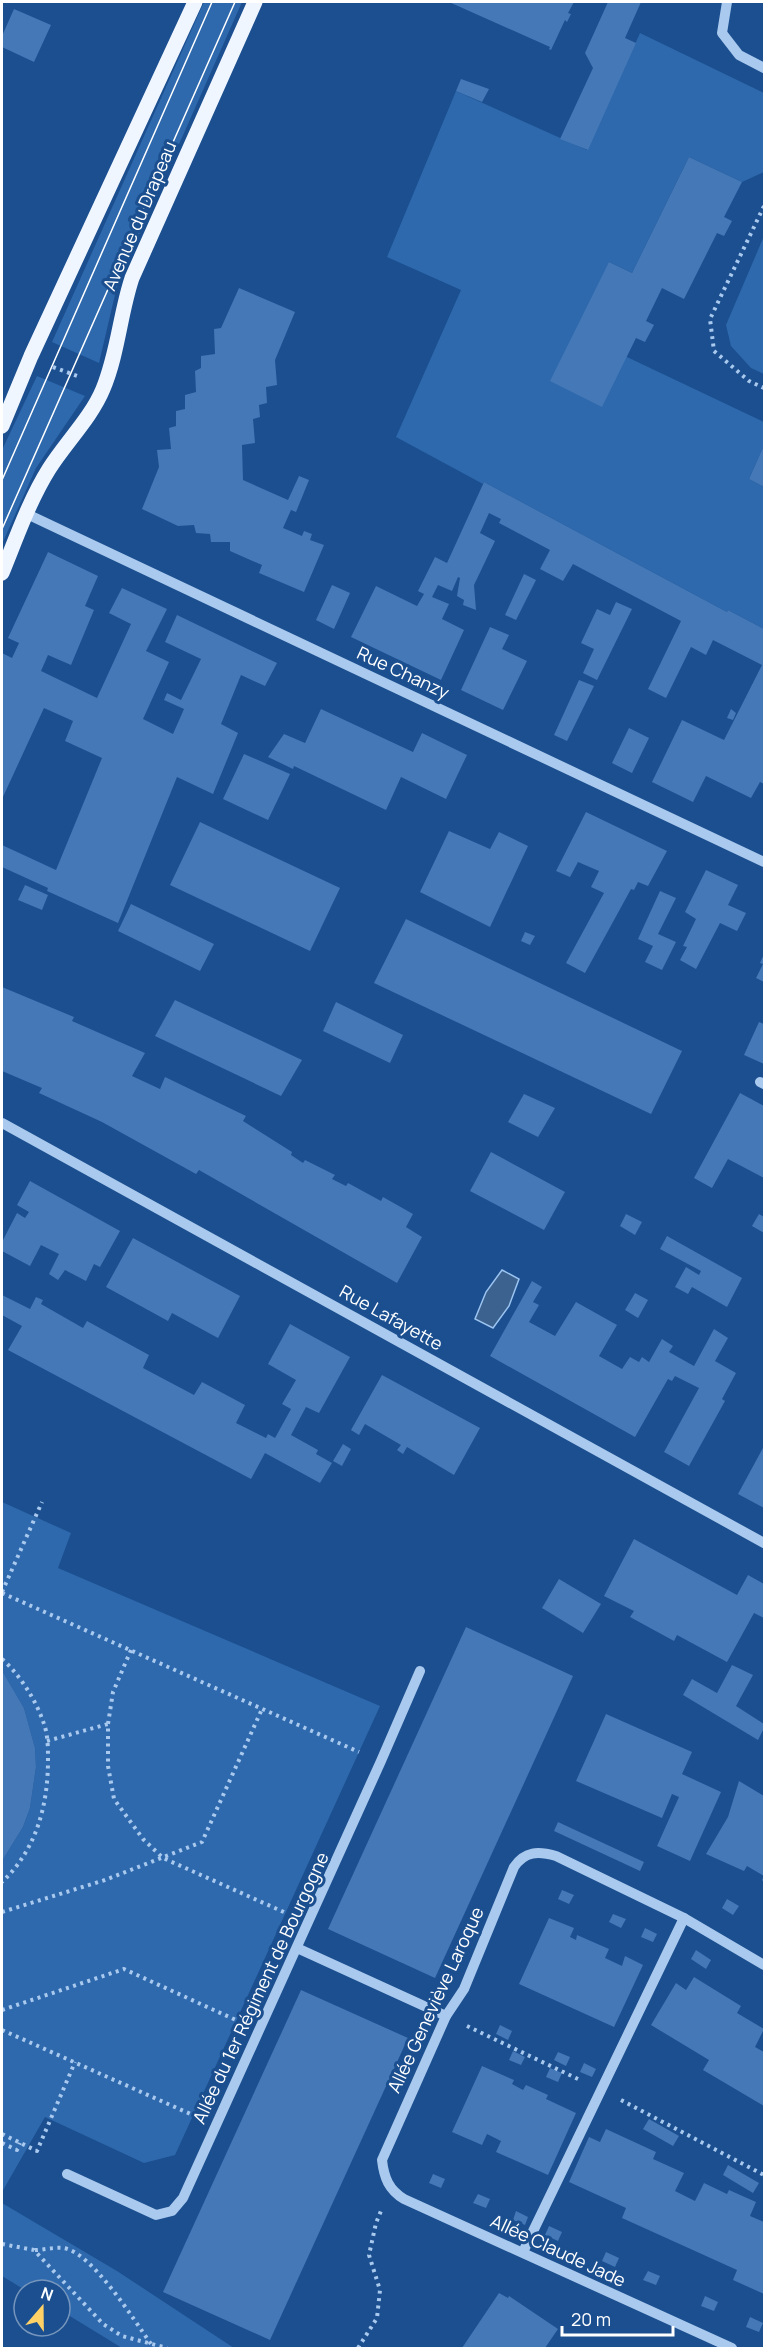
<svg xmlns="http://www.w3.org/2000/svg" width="766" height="2350" font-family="Manrope,sans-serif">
  <rect width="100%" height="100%" fill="#1b4f8f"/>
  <g fill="#2e69ad">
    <polygon points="204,2 242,2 118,282 99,363 52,342"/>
    <polygon points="640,33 764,93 764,172 742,182 689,157 632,273 609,262 627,357 764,422 764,445 749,479 764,487 764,629 728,610 727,612 484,482 483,484 396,437 461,290 387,257 456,91 587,150"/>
    <polygon points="764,236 764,374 751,368 731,346 726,325"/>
    <polygon points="37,376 85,396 36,468 2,544 2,450"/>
    <polygon points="2,1502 71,1533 58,1568 380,1706 175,2155 144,2163 45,2117 2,2192 2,1861 23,1827 30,1808 36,1767 35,1748 24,1708 2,1672"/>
    <polygon points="2,2203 117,2271 234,2348 122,2348 60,2310 60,2290 25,2290 2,2276"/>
  </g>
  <polygon fill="#3c6290" stroke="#9cc4f0" stroke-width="1.5" points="502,1270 519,1279 509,1306 493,1328 475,1319 486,1292"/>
  <g fill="#4478b7">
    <polygon points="449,2 574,2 568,13 571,14 567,22 565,20 551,50 549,49 550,47"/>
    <polygon points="608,2 641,2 625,38 636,43 588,150 560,139 593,68 585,53"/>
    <polygon points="14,9 51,25 34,62 2,47 2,36"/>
    <polygon points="461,79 489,89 482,102 456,91"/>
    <polygon points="689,157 742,182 724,217 732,221 724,236 717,233 684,299 662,288 646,321 654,325 645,342 636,338 602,407 550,381 609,262 632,273"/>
    <polygon points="239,288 295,312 275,360 277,385 266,387 267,403 259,405 260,417 253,419 255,443 242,445 243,480 288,500 299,476 309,480 296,512 291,510 283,528 302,536 304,531 312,534 310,540 324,545 304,592 259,573 262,565 230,551 230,542 211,542 210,534 196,533 194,525 178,526 142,509 159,467 157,450 171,449 169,428 176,426 176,411 185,409 185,395 196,392 195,371 201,368 201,356 215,354 214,329 221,328"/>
    <polygon points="764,445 764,487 749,479"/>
    <polygon points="484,482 727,612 728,610 764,629 764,784 760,782 751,798 706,776 693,802 652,782 682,720 724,740 762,665 713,640 706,655 691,647 666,698 648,689 681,621 573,564 563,581 540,569 550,550 499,523 501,519 489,513 480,533 495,541 474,585 476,610 463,605 464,600 457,596 460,578 458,577 452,591 438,585 432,597 449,604 442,619 464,630 441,680 351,637 376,586 417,606 424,594 418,591 435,557 447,563"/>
    <polygon points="48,552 98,576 85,606 94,610 71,665 48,655 41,671 97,698 131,624 109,613 122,588 167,609 146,651 169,662 143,719 173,734 184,709 164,700 167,693 181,700 201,659 165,642 177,615 277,663 265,686 241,675 221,724 238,733 213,794 177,777 118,923 47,891 48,888 2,867 2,845 56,870 102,758 65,741 73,721 44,708 2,799 2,653 12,658 19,643 8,638"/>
    <polygon points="524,574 536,580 516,620 505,615"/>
    <polygon points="332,585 350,593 334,629 316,620"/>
    <polygon points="616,602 632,609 597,680 583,673 594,649 581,643 597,609 610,615"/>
    <polygon points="490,627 509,635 502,649 527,661 503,710 461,690"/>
    <polygon points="579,680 594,686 567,741 554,735"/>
    <polygon points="321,709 413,752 422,733 467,755 446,799 401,777 386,810 294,766 293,769 268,757 284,734 305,743"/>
    <polygon points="731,709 736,713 733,720 727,718"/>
    <polygon points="629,728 649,738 632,773 612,763"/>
    <polygon points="244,754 290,774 268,820 223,799"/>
    <polygon points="586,812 667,851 648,886 638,882 634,890 631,889 585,973 566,963 604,893 591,887 599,871 578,862 570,877 556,871"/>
    <polygon points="200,822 340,888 310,951 170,885"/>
    <polygon points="449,831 490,849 499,832 528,846 490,927 420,892"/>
    <polygon points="706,870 738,885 728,905 746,913 737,931 720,923 696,969 680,960 687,947 683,946 696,919 685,912"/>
    <polygon points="25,885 48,895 42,910 18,900"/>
    <polygon points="660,891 676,898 658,934 676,942 662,970 645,962 653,946 638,939"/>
    <polygon points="131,904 214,944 200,971 118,931"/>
    <polygon points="406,919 682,1051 651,1114 374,983"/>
    <polygon points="525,932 535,936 530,945 521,941"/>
    <polygon points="764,954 764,982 756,978 763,964 760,963"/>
    <polygon points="2,987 74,1017 72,1021 145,1053 132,1076 160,1089 165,1077 246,1116 243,1121 292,1152 291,1155 303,1163 305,1160 335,1175 332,1179 346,1186 348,1183 381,1201 383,1197 413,1214 406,1227 422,1237 397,1283 199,1170 196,1174 102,1122 39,1093 42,1088 2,1071"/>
    <polygon points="175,1000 302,1060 281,1096 155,1036"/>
    <polygon points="336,1002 403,1035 390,1063 323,1031"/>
    <polygon points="759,1022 764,1024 764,1064 744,1055"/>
    <polygon points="740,1093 764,1106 764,1178 728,1159 712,1188 694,1178"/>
    <polygon points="524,1094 555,1108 538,1137 508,1122"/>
    <polygon points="491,1152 565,1192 544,1230 470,1191"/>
    <polygon points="30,1181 120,1231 100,1267 94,1264 86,1281 65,1270 58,1280 49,1274 59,1254 41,1245 30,1266 2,1251 2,1242 17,1213 25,1218 29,1212 17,1205"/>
    <polygon points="626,1214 642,1222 635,1235 620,1226"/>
    <polygon points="759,1214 764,1217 764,1233 752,1226"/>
    <polygon points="667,1236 742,1278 727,1307 692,1287 688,1294 675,1287 686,1267 699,1275 701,1271 660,1249"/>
    <polygon points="133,1238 240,1296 218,1338 172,1313 168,1321 106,1287"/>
    <polygon points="532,1281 542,1287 533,1302 539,1305 529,1322 555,1336 576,1302 617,1325 599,1356 622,1369 630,1357 639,1362 642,1357 649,1362 662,1339 673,1346 669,1352 694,1366 714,1329 728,1338 715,1361 736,1373 722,1399 725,1401 689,1466 664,1452 699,1388 675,1376 672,1381 668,1379 635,1437 490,1356"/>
    <polygon points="635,1293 648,1300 638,1318 625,1310"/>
    <polygon points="2,1295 30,1309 36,1297 43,1300 41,1304 83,1328 87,1321 149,1355 143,1368 194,1395 202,1382 245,1405 236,1423 266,1438 268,1434 275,1438 291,1409 282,1404 296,1380 268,1364 290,1324 350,1357 319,1413 306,1407 291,1435 318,1450 316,1454 332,1463 320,1483 265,1453 251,1479 8,1350 22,1326 2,1315"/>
    <polygon points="382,1375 480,1428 454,1475 407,1447 403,1454 397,1450 401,1445 365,1424 359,1435 351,1430"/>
    <polygon points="343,1444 351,1449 342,1466 333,1461"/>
    <polygon points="764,1446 764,1508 738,1494"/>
    <polygon points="634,1539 737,1595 748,1575 764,1584 764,1618 754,1613 727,1662 677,1635 674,1641 630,1617 634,1611 604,1596"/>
    <polygon points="559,1579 601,1604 583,1633 542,1608"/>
    <polygon points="466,1627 573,1676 435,1978 328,1929"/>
    <polygon points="732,1665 753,1675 736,1706 764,1724 764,1728 758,1740 683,1695 692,1679 717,1693"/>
    <polygon points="2,1671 24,1708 35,1748 36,1767 30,1808 23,1827 2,1861"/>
    <polygon points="606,1714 692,1752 682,1774 721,1792 690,1861 657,1846 679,1797 672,1794 662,1818 576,1781"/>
    <polygon points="739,1781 764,1796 764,1882 762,1880 764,1876 747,1866 744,1871 706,1854 728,1817"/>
    <polygon points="558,1822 644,1862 640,1871 554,1831"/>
    <polygon points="562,1890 574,1895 569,1904 558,1899"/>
    <polygon points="727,1899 739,1906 733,1915 722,1908"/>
    <polygon points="613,1914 626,1919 621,1928 609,1922"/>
    <polygon points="549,1918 574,1928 570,1937 576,1940 577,1935 609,1949 605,1958 622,1966 625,1956 643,1965 614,2027 519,1984"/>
    <polygon points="645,1928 657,1934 653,1942 641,1937"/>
    <polygon points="696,1950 711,1960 706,1969 691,1959"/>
    <polygon points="694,1977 741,2006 737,2013 764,2029 755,2047 764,2052 764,2106 703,2070 709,2060 651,2025 676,1983 686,1990"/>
    <polygon points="301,1990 408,2038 270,2340 163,2292"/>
    <polygon points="500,2025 512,2031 508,2040 496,2034"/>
    <polygon points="513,2051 525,2057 521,2065 509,2060"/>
    <polygon points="558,2052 570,2057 566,2066 554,2060"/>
    <polygon points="584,2063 596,2069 592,2077 580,2072"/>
    <polygon points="482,2066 514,2080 512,2084 523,2090 526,2085 548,2095 546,2099 576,2113 548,2175 496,2152 501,2141 487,2134 482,2145 452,2132"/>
    <polygon points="550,2068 562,2073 558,2082 546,2077"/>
    <polygon points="649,2119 679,2136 673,2146 643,2129"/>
    <polygon points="606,2129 656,2152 653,2159 684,2173 675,2191 695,2201 704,2183 727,2194 729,2190 756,2202 750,2216 764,2222 764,2294 733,2280 737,2270 622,2218 626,2208 569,2182 589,2137 600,2142"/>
    <polygon points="728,2165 759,2183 753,2193 723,2175"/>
    <polygon points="433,2174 445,2179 441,2188 429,2183"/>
    <polygon points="478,2194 490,2199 486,2208 473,2203"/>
    <polygon points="516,2211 528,2217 525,2225 513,2220"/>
    <polygon points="549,2226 562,2232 558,2241 545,2235"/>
    <polygon points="606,2252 619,2258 615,2267 602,2261"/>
    <polygon points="648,2271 660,2276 656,2285 643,2280"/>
    <polygon points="499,2293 508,2298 509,2296 558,2329 545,2348 462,2348"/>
    <polygon points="705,2296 718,2302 714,2311 701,2306"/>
    <polygon points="750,2317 763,2323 759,2332 746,2327"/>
  </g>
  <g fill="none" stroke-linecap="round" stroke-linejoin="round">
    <g stroke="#a9c9ee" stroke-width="4" stroke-dasharray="3 4.5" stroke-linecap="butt">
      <polyline points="764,206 710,319 714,351 749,381 764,388"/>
      <polyline points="53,367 80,377"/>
      <polyline points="2,1592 42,1502"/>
      <polyline points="2,1593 359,1752"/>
      <polyline points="131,1650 113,1692 108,1724 108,1766 114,1799 143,1839 163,1858 286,1913"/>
      <path d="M 2,1659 C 20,1675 36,1700 44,1724 C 48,1735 48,1749 48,1760 C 48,1806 36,1850 2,1882"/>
      <polyline points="47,1741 108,1724"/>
      <polyline points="2,1912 105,1880 202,1842 262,1709"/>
      <polyline points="2,2010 124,1969 238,2021"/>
      <polyline points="467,2026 580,2080"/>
      <polyline points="2,2030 195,2116"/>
      <polyline points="621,2100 764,2175"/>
      <polyline points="2,2134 37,2151 75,2062"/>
      <polyline points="2,2143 17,2150 20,2143"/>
      <polyline points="2,2244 34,2250 103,2324 122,2336 167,2348"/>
      <path d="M 35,2250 C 43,2250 54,2247 63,2248 C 91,2251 134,2320 151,2344"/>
      <polyline points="358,2348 377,2318 380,2290 369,2255 376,2223 381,2211"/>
    </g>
    <g stroke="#a9c9ee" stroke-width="10">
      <polyline points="727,2 722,33 739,55 764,68"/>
      <polyline points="27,514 764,862"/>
      <polyline points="760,1082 764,1084"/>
      <polyline points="2,1123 764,1543"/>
      <polyline points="297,1948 446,2016"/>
      <polyline points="67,2174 156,2215 172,2211 183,2198 381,1761 420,1671"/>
      <polyline points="523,2252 684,1918"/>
      <path d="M 732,2348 L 404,2199 C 389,2190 384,2178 382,2160 L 446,2016 L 464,1989 L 514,1867 C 525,1851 538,1851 556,1856 L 684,1918 L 764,1965"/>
    </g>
    <g stroke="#f0f6ff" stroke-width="15">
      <polyline points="2,426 31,356 195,2"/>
      <path d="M 2,573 C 16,539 29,501 49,469 C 66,442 91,418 103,389 C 118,353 120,314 132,278 L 255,2"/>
    </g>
    <g stroke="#fff" stroke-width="1.5">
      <polyline points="2,480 212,2"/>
      <polyline points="2,529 235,2"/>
    </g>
  </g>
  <g text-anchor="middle" stroke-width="6" stroke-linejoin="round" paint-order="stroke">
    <g font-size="18" fill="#fff" stroke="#1b4f8f">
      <text transform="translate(140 216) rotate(-67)" y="6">Avenue du Drapeau</text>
      <text transform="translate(403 673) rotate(25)" y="6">Rue Chanzy</text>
      <text transform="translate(391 1318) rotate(29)" y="6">Rue Lafayette</text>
      <text transform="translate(261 1988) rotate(-65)" y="6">Allée du 1er Régiment de Bourgogne</text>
      <text transform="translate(436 2000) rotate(-65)" y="6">Allée Geneviève Laroque</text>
      <text transform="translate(558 2251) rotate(25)" y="6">Allée Claude Jade</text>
    </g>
  </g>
  <rect width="766" height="2350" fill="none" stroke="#ffffff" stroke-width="6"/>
  <g transform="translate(42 2308) rotate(20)"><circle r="28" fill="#1b4f8f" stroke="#7695bc" stroke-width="1.5"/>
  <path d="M0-4.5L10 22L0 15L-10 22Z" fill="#ffd166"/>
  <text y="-9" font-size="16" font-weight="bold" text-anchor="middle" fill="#ffffff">N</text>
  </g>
  <path d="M562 2326v9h111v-9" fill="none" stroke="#ffffff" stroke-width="3"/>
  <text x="571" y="2326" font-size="18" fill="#ffffff" stroke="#1b4f8f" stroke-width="4.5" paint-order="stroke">20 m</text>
</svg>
